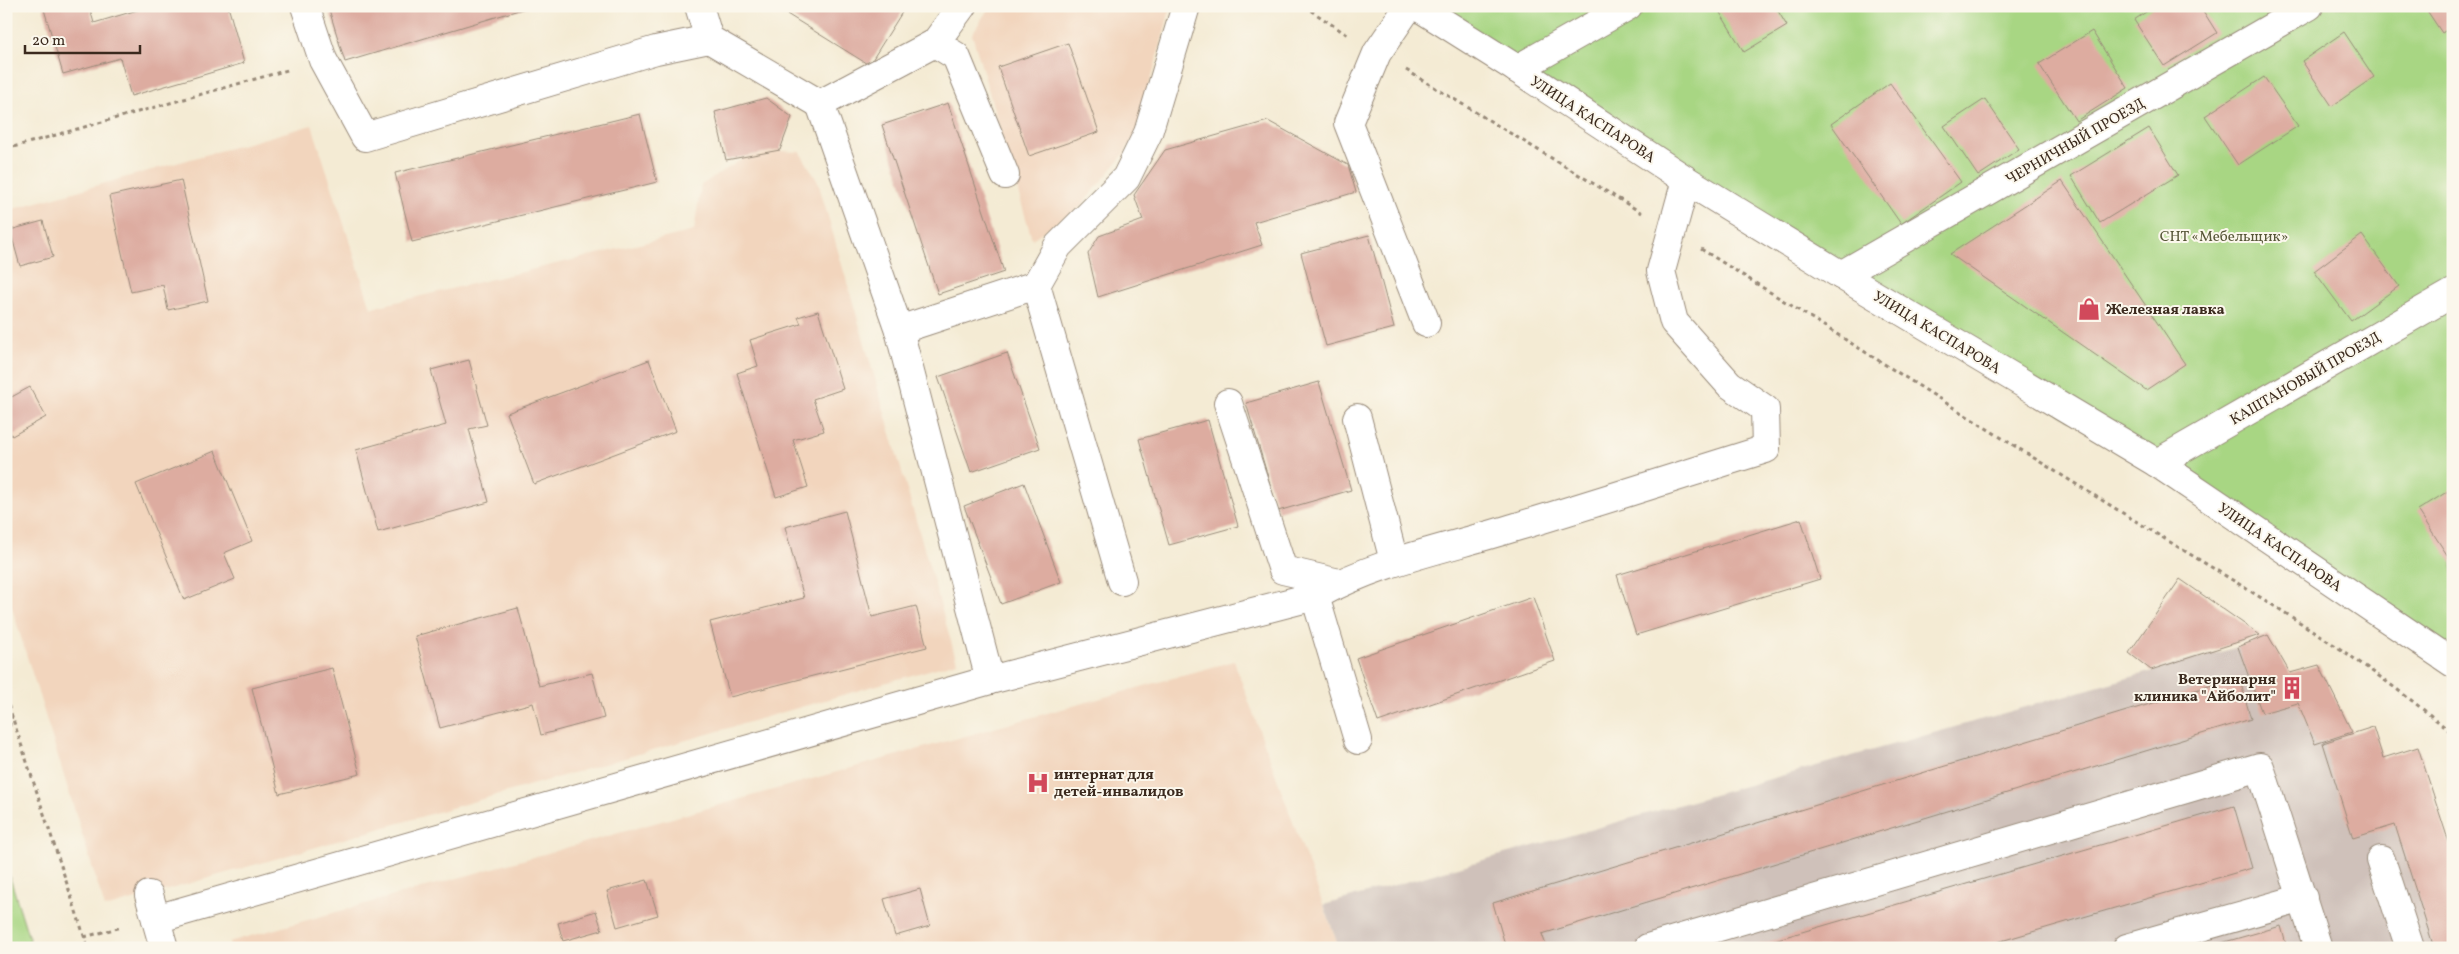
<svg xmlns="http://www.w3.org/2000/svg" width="2459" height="954" font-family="Vollkorn,serif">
  <rect width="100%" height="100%" fill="#fbf7ec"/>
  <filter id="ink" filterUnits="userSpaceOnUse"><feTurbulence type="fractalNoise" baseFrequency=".02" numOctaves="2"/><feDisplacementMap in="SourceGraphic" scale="10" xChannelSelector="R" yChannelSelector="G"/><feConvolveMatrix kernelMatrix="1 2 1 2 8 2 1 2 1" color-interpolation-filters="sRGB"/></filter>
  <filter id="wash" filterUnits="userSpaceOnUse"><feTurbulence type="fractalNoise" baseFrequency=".0096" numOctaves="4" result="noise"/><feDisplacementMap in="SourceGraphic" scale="20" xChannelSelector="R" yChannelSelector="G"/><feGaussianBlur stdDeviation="1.12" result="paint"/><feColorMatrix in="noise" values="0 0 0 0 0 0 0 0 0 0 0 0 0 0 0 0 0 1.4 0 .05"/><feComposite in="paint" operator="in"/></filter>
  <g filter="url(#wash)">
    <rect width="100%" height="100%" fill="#f4ebd4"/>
    <g fill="#f2d5bd">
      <polygon points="990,6 1171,6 1137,131 1124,154 1080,207 1032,239 972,34"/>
      <polygon points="312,125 371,308 694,231 701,185 744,158 778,151 800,152 818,182 957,662 105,908 6,589 6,211"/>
      <polygon points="1234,661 1339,948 230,948 229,942"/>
    </g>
    <polygon fill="#cfc1ba" points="2238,647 2262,713 2298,703 2315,744 2373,727 2323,743 2353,838 2395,825 2434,948 1339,948 1324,905"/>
    <g fill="#a8d683" stroke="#728050">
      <polygon points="1417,6 2453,6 2453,663"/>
      <polygon points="6,865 32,948 6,948"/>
    </g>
    <g id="blocks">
      <g fill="#ddaca0">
        <polygon points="43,6 89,6 94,23 151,6 228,6 244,63 131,96 120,58 63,74"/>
        <polygon points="328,6 529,6 529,7 345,62"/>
        <polygon points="774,6 906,6 869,65"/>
        <polygon points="1716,6 1775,6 1787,26 1744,52"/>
        <polygon points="2155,6 2200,6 2217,33 2164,66 2134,20"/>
        <polygon points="2424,6 2453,6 2453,26 2442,33"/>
        <polygon points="2092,31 2128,88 2076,121 2039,64"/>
        <polygon points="2344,32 2374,77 2332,106 2302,61"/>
        <polygon points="1068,43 1099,132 1029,156 998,67"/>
        <polygon points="2264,77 2298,126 2238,165 2205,116"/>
        <polygon points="1890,83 1961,182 1901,224 1831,124"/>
        <polygon points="766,98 792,117 780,150 726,160 715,112"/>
        <polygon points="1985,99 2019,149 1978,176 1944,126"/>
        <polygon points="948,103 1004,272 938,294 882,125"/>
        <polygon points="640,114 657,182 412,242 395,173"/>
        <polygon points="1268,121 1348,165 1356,192 1254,222 1262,245 1098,297 1088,254 1099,236 1143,220 1134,195 1165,150"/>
        <polygon points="2149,128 2178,175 2100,223 2071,176"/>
        <polygon points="181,180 208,301 168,310 163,285 131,292 109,196"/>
        <polygon points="2062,181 2185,364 2146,390 1950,254"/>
        <polygon points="43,221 53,257 20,266 10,230"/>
        <polygon points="1369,235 1394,328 1326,346 1301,253"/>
        <polygon points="2362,235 2399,286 2351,321 2314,271"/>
        <polygon points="818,311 843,389 813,399 824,431 793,440 808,487 776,497 737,373 758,366 750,340 801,324 798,317"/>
        <polygon points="1007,353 1040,448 971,472 938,377"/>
        <polygon points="469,360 487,425 469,429 489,502 378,532 356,450 446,425 431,370"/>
        <polygon points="649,360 676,431 534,484 507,413"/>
        <polygon points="1319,382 1351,490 1278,511 1246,403"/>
        <polygon points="30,387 46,417 12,436 6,425 6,400"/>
        <polygon points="1208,420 1238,526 1169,545 1139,439"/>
        <polygon points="215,451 252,541 224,553 235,579 184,600 136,484"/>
        <polygon points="1024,483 1061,582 1001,604 964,506"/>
        <polygon points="2453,488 2453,564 2418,510"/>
        <polygon points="845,511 872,617 916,606 927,647 730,697 710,622 804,598 785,527"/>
        <polygon points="1801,519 1820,579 1636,635 1617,575"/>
        <polygon points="2180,579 2260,635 2151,670 2129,653"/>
        <polygon points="1533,597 1555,661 1378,722 1356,658"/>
        <polygon points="518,608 539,686 592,673 604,718 541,735 533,703 440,728 415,636"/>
        <polygon points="2268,635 2290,673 2319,665 2352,732 2315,744 2298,703 2262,713 2238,647"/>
        <polygon points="332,668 360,774 279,794 252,688"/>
        <polygon points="2239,677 2251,719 1542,934 1547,948 1506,948 1493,903"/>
        <polygon points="2373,727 2383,758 2418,747 2453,855 2453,948 2434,948 2395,825 2353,838 2323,743"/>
        <polygon points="2234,806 2252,868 1977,948 1747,948"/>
        <polygon points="647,880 658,915 617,927 607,891"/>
        <polygon points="920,889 930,926 895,936 884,899"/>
        <polygon points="596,911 602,930 563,941 558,923"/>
        <polygon points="2281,926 2287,948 2207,948 2207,947"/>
      </g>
    </g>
  </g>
  <g filter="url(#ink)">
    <use href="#blocks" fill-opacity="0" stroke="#988a79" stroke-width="1"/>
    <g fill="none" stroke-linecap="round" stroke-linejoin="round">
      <defs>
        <g id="minor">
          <polyline points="305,6 323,60 365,137 656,50 709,39"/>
          <polyline points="699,6 709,39 820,104"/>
          <polyline points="1409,6 1377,53 1348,123 1426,323"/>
          <polyline points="935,43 962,6"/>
          <polyline points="1517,69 1628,6"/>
          <polyline points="1841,275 2309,6"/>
          <polyline points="899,330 1036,285"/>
          <polyline points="1228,403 1283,570 1339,583"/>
          <polyline points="1357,418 1394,561"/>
          <polyline points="2157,463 2453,293"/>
          <polyline points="1122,581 1036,285 1058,246 1126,178 1148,133 1186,6"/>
          <polyline points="990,680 899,330 820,104 935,43 956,56 1005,175"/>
          <path d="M 1358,740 L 1315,596 C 1381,560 1445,549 1516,527 C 1599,502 1682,475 1766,449 L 1765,409 L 1729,384 L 1674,322 L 1661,271 L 1686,180"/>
          <polyline points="2381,860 2410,948"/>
          <polyline points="149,895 164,948"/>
          <polyline points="156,919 990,680 1315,596"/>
          <polyline points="1648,948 2260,767 2318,948"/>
          <polyline points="2127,948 2303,898"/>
        </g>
        <polyline id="major" points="1417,6 1517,69 1686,180 1841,275 2157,463 2453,663"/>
      </defs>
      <use href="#minor" stroke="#988a79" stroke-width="30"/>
      <use href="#major" stroke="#988a79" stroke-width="30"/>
      <g stroke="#988a79" stroke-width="3" stroke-dasharray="4 4" stroke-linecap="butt">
        <polyline points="1304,6 1349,36"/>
        <polyline points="1406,70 1642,213"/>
        <polyline points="6,149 291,69"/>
        <path d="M 1701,249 C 1836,333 1970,419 2105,502 C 2223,576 2346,643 2453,734"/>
        <polyline points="6,698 88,948"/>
        <polyline points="6,742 12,716"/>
        <polyline points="84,937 122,927"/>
      </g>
      <use href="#minor" stroke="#fff" stroke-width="28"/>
      <use href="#major" stroke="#fff" stroke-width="28"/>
    </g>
  </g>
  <defs>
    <symbol id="shop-bare" viewBox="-9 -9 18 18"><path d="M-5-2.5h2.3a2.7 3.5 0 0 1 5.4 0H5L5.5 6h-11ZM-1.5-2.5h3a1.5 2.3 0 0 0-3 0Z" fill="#d1495b" stroke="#fbf7ec" stroke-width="2.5" paint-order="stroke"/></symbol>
    <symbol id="building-bare" viewBox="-9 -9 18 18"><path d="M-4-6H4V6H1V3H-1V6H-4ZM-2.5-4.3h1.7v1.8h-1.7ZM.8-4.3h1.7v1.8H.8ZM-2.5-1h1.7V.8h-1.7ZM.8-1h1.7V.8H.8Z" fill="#d1495b" stroke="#fbf7ec" stroke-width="2.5" paint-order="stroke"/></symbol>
    <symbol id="hospital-bare" viewBox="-9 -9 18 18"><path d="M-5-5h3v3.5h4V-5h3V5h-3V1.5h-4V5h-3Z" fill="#d1495b" stroke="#fbf7ec" stroke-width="2.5" paint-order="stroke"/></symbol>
  </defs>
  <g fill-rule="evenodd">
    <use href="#shop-bare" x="2073" y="293" width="32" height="32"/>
    <use href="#building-bare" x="2276" y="672" width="32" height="32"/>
    <use href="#hospital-bare" x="1022" y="767" width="32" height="32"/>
  </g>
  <g text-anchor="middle" stroke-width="4" stroke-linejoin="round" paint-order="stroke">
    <g font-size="15" fill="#3b2a1e" stroke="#fbf7ec">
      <text transform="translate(1593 119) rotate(33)" y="5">УЛИЦА КАСПАРОВА</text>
      <text transform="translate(2075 141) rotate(-30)" y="5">ЧЕРНИЧНЫЙ ПРОЕЗД</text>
      <text transform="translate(1937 332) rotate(31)" y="5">УЛИЦА КАСПАРОВА</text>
      <text transform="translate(2305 378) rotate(-30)" y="5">КАШТАНОВЫЙ ПРОЕЗД</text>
      <text transform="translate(2280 547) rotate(34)" y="5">УЛИЦА КАСПАРОВА</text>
    </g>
    <g font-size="15" fill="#565537" stroke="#fbf7ec">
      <text x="2224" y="241">СНТ «Мебельщик»</text>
    </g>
    <g font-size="15" font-weight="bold" fill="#3b2a1e" stroke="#fbf7ec" text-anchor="start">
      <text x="2106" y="314">Железная лавка</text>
      <text x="2276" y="684" text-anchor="end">Ветеринарня<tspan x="2276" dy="17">клиника "Айболит"</tspan></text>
      <text x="1054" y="779">интернат для<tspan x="1054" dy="17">детей-инвалидов</tspan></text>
    </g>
  </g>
  <rect width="2459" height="954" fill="none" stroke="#fbf7ec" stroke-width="25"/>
  <path d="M25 45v8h115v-8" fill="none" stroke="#3b2a1e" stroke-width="2.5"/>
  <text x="32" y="45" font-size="15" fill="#3b2a1e" stroke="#fbf7ec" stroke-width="4" paint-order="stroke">20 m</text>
</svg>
